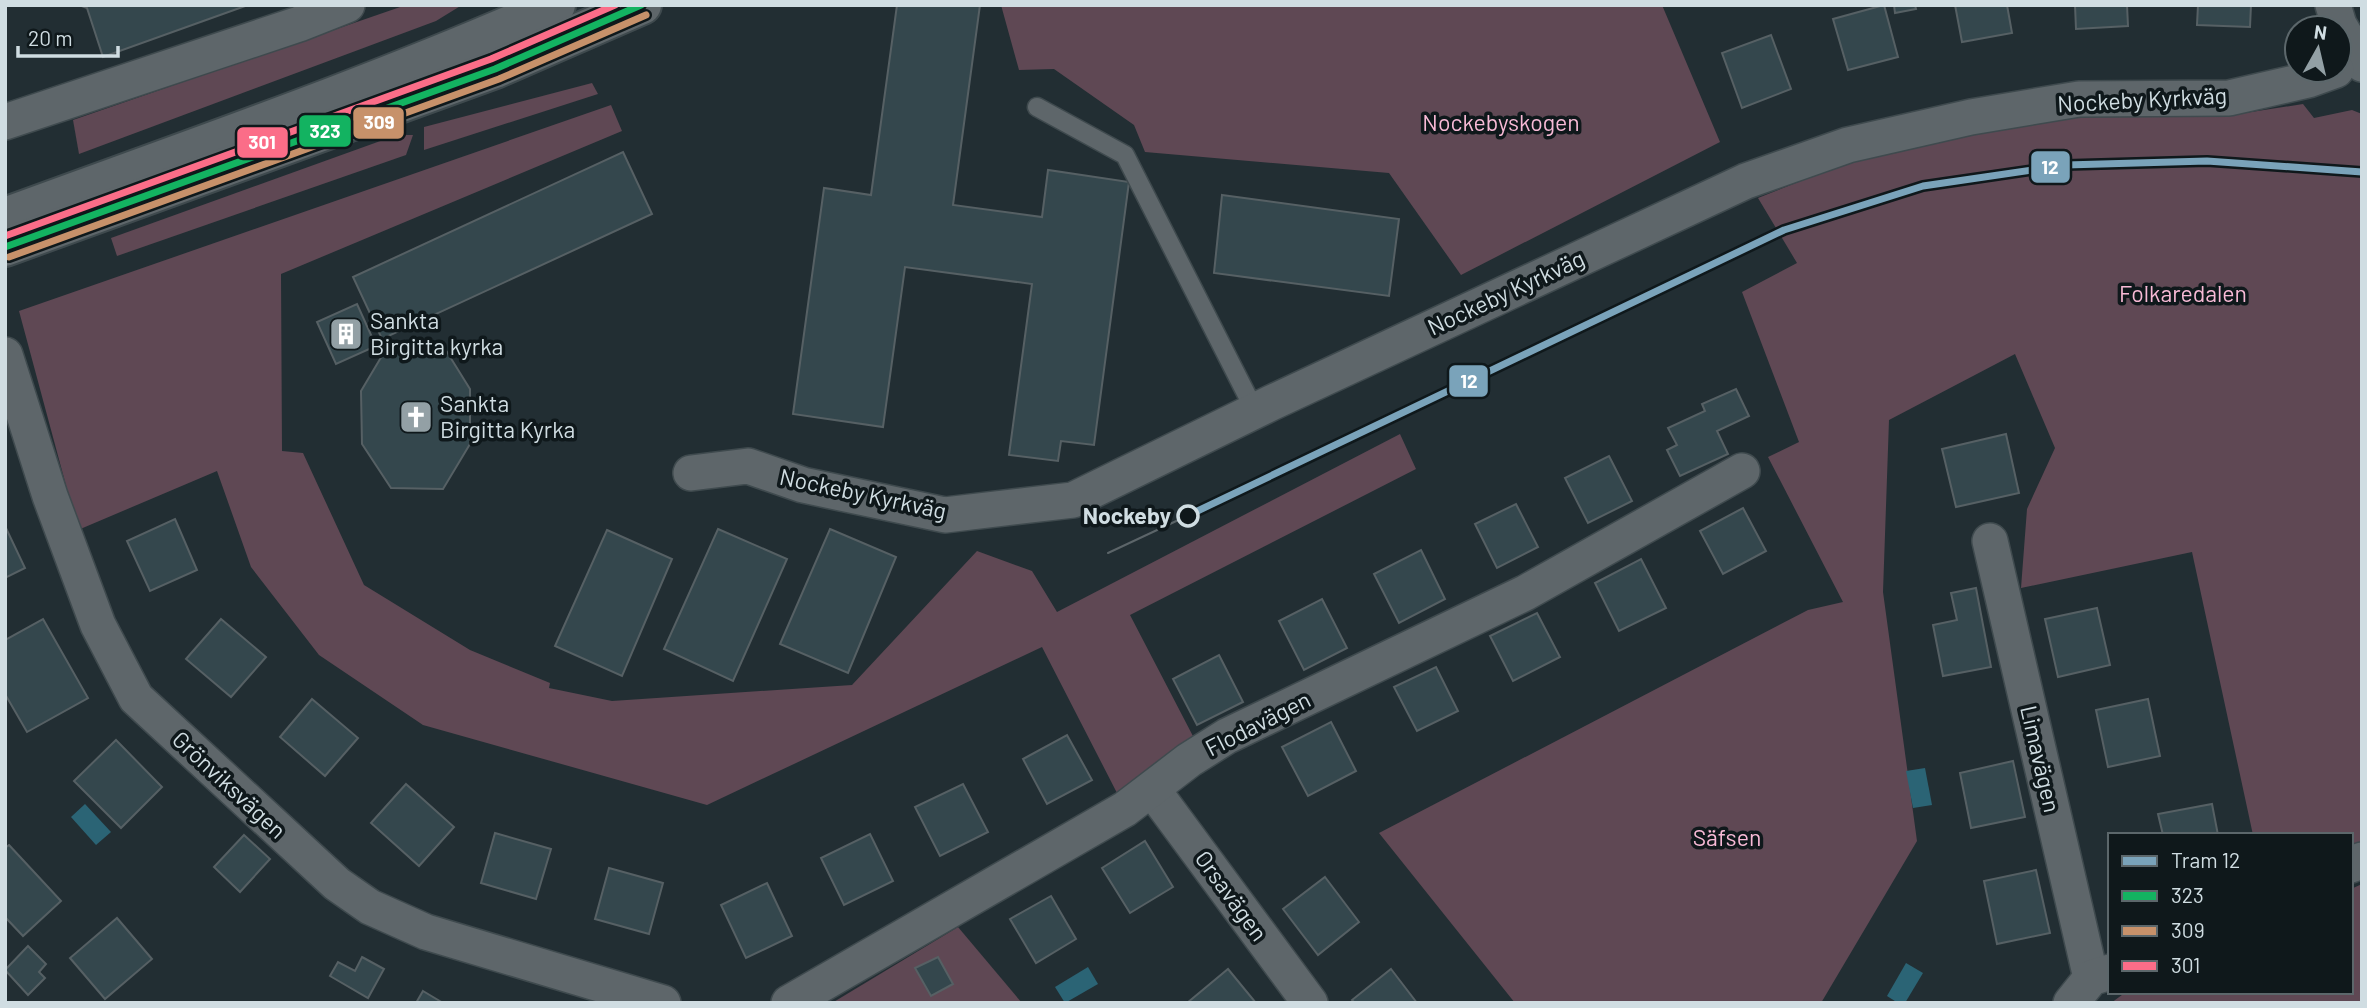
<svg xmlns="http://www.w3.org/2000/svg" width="2367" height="1008" font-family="Barlow,sans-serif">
  <rect width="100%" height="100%" fill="#222e33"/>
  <g fill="#5f4854">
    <polygon points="406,5 462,5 436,21 79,154 73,120"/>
    <polygon points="1001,5 1662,5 1720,142 1461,275 1389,173 1145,152 1134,125 1054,69 1019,70"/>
    <polygon points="592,83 598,94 424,150 424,127"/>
    <polygon points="2303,104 2314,118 2352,110 2362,114 2362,848 2351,852 2351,835 2253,835 2192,552 2021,588 2027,509 2055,448 2015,354 1889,420 1883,592 1917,841 1821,1003 1515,1003 1379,833 1808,610 1843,602 1768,457 1799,442 1742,292 1797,263 1758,198 1859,158 1973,132 2082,117 2232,115"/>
    <polygon points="611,105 622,131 281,274 282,451 303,453 364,585 470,650 550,683 549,688 612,701 852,685 977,551 1032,571 1057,612 1400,434 1416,469 1130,615 1195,740 1117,793 1042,647 707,805 423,725 319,655 251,567 217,471 78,530 19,311"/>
    <polygon points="397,135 413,135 406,155 117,256 111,238"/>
    <polygon points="2362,884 2362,1003 2111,1003 2126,992 2351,992 2351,889"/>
    <polygon points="958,927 1022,1003 832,1003"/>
  </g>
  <g fill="#2b6475">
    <polygon points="1925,768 1932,805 1913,808 1906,771"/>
    <polygon points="85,804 111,832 96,845 71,817"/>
    <polygon points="1906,963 1923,973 1905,1003 1898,1003 1887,996"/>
    <polygon points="1088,967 1098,984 1065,1003 1055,987"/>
  </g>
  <g fill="#34474d" stroke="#566064" stroke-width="2">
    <polygon points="248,5 103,57 87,8 79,5"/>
    <polygon points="897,5 980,5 953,205 1042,217 1048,170 1129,182 1094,445 1061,441 1058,461 1009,455 1032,284 905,267 883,427 793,414 824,188 871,195"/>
    <polygon points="1884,5 1898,57 1848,70 1833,19"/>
    <polygon points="1894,5 1915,5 1916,9 1895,13"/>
    <polygon points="1955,5 2007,5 2012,33 1962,42"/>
    <polygon points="2075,5 2127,5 2128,26 2076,29"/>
    <polygon points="2198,5 2251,5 2250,27 2197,25"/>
    <polygon points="1771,35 1791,89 1742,108 1722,53"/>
    <polygon points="623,152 652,214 382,339 353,277"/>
    <polygon points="1222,195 1399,219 1389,296 1214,273"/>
    <polygon points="357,304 376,346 336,364 317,322"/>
    <polygon points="389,344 442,344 470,389 470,444 443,489 391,488 362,444 361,391"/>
    <polygon points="1736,389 1749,416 1717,431 1728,454 1680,476 1667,450 1677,445 1668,428 1705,411 1702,404"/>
    <polygon points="2006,434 2019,493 1956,507 1942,449"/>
    <polygon points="1609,456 1632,501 1588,523 1565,478"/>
    <polygon points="1516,504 1538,547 1497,568 1475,524"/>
    <polygon points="1743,508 1766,551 1723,574 1700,531"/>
    <polygon points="175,519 197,570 150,591 127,541"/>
    <polygon points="5,526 25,568 5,578"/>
    <polygon points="718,529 787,559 733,681 664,649"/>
    <polygon points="830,529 896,557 848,673 780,644"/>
    <polygon points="607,530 672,559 622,676 555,646"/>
    <polygon points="1421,550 1445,599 1399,623 1374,574"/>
    <polygon points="1641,559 1666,608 1619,631 1595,583"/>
    <polygon points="1976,588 1991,667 1943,676 1933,625 1957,620 1951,593"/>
    <polygon points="1322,599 1347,648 1304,670 1279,621"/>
    <polygon points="2097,608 2110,665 2058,677 2045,619"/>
    <polygon points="1537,613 1560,657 1513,681 1490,636"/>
    <polygon points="43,619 88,698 27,732 5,694 5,640"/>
    <polygon points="221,619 266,657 231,697 186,659"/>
    <polygon points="1219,655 1243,702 1197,725 1173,679"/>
    <polygon points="1436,667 1458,711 1417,731 1394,687"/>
    <polygon points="312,699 358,738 325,776 280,737"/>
    <polygon points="2148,699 2160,756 2108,767 2096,710"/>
    <polygon points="1331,722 1356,771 1308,796 1282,747"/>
    <polygon points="1067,735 1092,780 1047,804 1023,759"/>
    <polygon points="116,740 162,787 121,828 74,781"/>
    <polygon points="2013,761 2025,817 1971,828 1960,773"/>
    <polygon points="406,784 454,827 419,866 371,823"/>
    <polygon points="963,784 988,832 940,856 915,807"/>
    <polygon points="2212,804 2218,835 2163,835 2158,814"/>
    <polygon points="495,833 551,849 536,899 481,883"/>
    <polygon points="870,834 893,881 844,905 821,858"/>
    <polygon points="244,835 270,859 240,892 214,867"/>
    <polygon points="1145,841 1173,887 1130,913 1102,868"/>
    <polygon points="9,845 61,901 23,936 5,917 5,848"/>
    <polygon points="609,868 663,883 649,934 595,919"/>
    <polygon points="2036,870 2050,933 1997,944 1984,881"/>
    <polygon points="1325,877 1359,922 1318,955 1283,909"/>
    <polygon points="767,883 792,936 746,958 721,905"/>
    <polygon points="1051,896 1076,939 1036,963 1010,919"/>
    <polygon points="117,918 152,959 105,999 70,958"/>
    <polygon points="28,946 46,964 39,972 45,978 28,995 5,970"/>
    <polygon points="362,957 384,969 368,998 330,976 338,962 355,971"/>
    <polygon points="938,957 953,984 931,996 915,968"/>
    <polygon points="1228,969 1256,1003 1187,1003"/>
    <polygon points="1391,969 1417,1003 1355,1003 1352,1000"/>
    <polygon points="423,991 443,1003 416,1003"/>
  </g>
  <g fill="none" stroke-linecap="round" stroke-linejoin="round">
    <defs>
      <polyline id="service" points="1037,107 1125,155 1255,411"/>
      <g id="minor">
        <polyline points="2333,5 2339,25 2362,64"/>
        <polyline points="5,122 299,24 347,5"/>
        <polyline points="5,355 50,496 98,625 136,698 337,884 370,907 426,932 663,1003"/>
        <polyline points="691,473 748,466 803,485 945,515 1073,500 1271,403 1746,181 1848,145 1971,117 2079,99 2229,98 2308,80 2336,70"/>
        <polyline points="1990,541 2091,978"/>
        <polyline points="1152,789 1310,1003"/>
        <polyline points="2351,865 2362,860"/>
        <polyline points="789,1003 1125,809 1189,760 1227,736 1525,593 1742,471"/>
        <polyline points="2071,1003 2091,978 2110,972"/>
      </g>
      <g id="secondary">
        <path d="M 5,217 C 190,149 376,85 556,5"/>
        <polyline points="5,247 495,69 642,5"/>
      </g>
    </defs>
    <use href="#service" stroke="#3f4a4e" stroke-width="21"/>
    <use href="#minor" stroke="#3f4a4e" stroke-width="38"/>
    <use href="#secondary" stroke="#3f4a4e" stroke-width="42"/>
    <use href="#service" stroke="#5e666a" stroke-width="18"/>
    <use href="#minor" stroke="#5e666a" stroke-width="35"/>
    <use href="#secondary" stroke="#5e666a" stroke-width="38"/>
    <polyline stroke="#5c6569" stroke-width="2" points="1108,553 1187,516"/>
    <defs>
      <polyline id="bus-1" points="5,247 495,69 641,5"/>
      <polyline id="bus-2" points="9,257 499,79 646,15"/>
      <polyline id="bus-3" points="5,236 491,59 615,5"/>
    </defs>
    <use href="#bus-1" stroke="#0f181b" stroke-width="12"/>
    <use href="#bus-2" stroke="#0f181b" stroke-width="12"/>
    <use href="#bus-3" stroke="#0f181b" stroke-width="12"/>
    <use href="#bus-1" stroke="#13b361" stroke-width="7"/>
    <use href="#bus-2" stroke="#c7916a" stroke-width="7"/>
    <use href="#bus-3" stroke="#fb6d88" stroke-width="7"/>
    <defs>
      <polyline id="tram-1" points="1187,516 1784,230 1923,186 2066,165 2207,161 2362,172"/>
    </defs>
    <use href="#tram-1" stroke="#0f181b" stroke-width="12"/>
    <use href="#tram-1" stroke="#7aa3ba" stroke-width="7"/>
  </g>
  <defs>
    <symbol id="building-square" viewBox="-11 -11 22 22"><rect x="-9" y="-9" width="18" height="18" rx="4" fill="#93a0a5" stroke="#0f181b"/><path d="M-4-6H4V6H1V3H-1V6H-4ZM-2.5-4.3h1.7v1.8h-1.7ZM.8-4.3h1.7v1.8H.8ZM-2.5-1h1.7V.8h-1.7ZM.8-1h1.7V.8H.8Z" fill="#fff"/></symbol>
    <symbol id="church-square" viewBox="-11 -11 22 22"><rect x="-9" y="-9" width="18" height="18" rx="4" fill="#93a0a5" stroke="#0f181b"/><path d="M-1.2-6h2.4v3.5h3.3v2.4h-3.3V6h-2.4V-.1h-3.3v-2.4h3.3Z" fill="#fff"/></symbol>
  </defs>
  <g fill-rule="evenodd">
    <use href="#building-square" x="327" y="315" width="38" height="38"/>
    <use href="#church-square" x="397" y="398" width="38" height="38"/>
  </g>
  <circle fill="#0f181b" stroke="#d0dde2" stroke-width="3.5" cx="1188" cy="516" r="10"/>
  <g text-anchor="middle" stroke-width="7" stroke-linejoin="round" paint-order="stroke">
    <g font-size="23" fill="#d0dde2" stroke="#0f181b">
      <text transform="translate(2142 100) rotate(-3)" y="8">Nockeby Kyrkväg</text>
      <text transform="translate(1506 293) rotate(-25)" y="8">Nockeby Kyrkväg</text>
      <text transform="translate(863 494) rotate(12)" y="8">Nockeby Kyrkväg</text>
      <text transform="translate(1258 724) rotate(-27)" y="8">Flodavägen</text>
      <text transform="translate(2040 759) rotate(77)" y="8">Limavägen</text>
      <text transform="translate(229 785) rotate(43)" y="8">Grönviksvägen</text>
      <text transform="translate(1231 896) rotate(54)" y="8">Orsavägen</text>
    </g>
    <g font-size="23" fill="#f8bad6" stroke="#0f181b">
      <text x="1501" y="131">Nockebyskogen</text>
      <text x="2183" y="302">Folkaredalen</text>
      <text x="1727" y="846">Säfsen</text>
    </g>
    <g font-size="23" fill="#d0dde2" stroke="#0f181b" text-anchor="start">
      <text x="370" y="329">Sankta<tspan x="370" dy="26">Birgitta kyrka</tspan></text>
      <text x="440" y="412">Sankta<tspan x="440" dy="26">Birgitta Kyrka</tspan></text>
    </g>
    <g font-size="23" font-weight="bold" fill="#d0dde2" stroke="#0f181b" text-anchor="end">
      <text x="1171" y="524">Nockeby</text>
    </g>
  </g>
  <g stroke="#0f181b" stroke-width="2.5">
    <rect x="352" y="106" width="53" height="34" rx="7" fill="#c7916a"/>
    <rect x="298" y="114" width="54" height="34" rx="7" fill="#13b361"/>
    <rect x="236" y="126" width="53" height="33" rx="7" fill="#fb6d88"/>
    <rect x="2030" y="150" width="41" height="34" rx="7" fill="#7aa3ba"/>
    <rect x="1448" y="364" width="41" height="34" rx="7" fill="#7aa3ba"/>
  </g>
  <g font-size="19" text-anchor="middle" font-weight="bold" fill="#fff">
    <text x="379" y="129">309</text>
    <text x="325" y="138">323</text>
    <text x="262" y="149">301</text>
    <text x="2050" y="174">12</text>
    <text x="1469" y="388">12</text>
  </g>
  <rect width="2367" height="1008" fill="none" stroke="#d0dde2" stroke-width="14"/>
  <rect x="2108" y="833" width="245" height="161" fill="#0f181b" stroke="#5c676b" stroke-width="2"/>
  <rect x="2122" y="856" width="35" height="10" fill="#7aa3ba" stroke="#5c676b" stroke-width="2"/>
  <text x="2171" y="868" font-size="21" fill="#d0dde2">Tram 12</text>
  <rect x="2122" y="891" width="35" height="10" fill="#13b361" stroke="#5c676b" stroke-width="2"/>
  <text x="2171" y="903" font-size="21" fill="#d0dde2">323</text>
  <rect x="2122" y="926" width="35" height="10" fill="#c7916a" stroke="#5c676b" stroke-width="2"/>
  <text x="2171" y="938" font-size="21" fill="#d0dde2">309</text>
  <rect x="2122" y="961" width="35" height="10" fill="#fb6d88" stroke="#5c676b" stroke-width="2"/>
  <text x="2171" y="973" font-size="21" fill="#d0dde2">301</text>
  <g transform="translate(2318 49) rotate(8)"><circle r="33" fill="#0f181b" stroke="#5c676b" stroke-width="2"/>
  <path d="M0-5L12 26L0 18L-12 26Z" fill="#93a0a5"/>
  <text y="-10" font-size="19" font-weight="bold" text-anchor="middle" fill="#d0dde2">N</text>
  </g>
  <path d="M18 46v10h100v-10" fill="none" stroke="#d0dde2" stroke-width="3.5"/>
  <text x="28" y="46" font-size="21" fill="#d0dde2" stroke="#0f181b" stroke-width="5" paint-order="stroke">20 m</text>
</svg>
